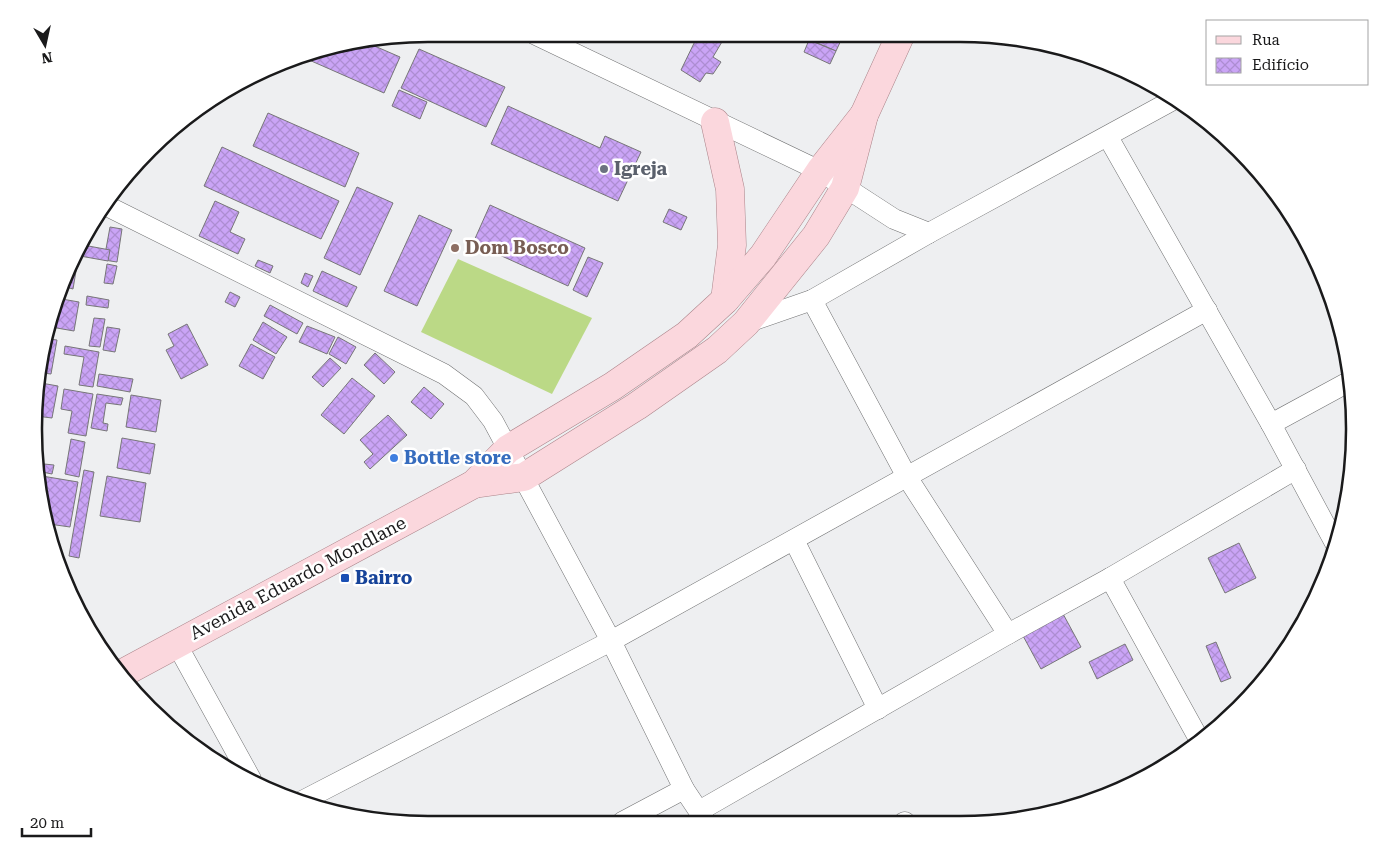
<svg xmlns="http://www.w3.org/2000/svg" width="1389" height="858" font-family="'Roboto Serif',serif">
  <defs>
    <pattern id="building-cross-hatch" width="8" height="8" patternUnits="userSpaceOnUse" patternTransform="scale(1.25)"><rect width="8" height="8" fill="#caa4f6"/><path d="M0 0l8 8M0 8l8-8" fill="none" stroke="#ad8dd2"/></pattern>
  </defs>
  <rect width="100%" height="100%" fill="#eeeff1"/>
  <polygon fill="#bbd986" points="458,259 592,318 552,394 421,332"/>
  <g fill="url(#building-cross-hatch)" stroke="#777678">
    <polygon points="698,35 726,35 713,57 721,62 713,74 706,73 700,82 681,70"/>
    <polygon points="810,36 843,36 836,51 808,39"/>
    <polygon points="809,40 836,51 830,64 804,52"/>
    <polygon points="370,44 400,57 384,93 300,56"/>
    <polygon points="419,49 505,87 486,127 401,88"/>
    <polygon points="399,90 427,102 420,119 392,106"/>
    <polygon points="508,106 600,148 605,136 641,152 618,201 491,144"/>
    <polygon points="268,113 359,153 345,187 253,146"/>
    <polygon points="222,147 339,201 321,239 204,186"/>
    <polygon points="357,187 393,203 360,275 324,258"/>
    <polygon points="215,201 239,212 230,232 245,239 238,254 199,236"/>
    <polygon points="490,205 585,248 568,286 473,243"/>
    <polygon points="669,209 687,217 681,230 663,222"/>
    <polygon points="419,215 452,230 417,306 384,291"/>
    <polygon points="110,227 122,229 117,262 104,260"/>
    <polygon points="83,245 110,250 108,261 80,256"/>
    <polygon points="588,257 603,263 587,297 573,290"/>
    <polygon points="76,259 78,259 73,289 66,287 69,274"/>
    <polygon points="258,260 273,266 270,273 255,266"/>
    <polygon points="107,264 117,266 113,284 104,283"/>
    <polygon points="322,271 357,287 347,307 313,291"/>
    <polygon points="305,273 313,276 308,287 301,283"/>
    <polygon points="230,292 240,297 235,307 225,302"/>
    <polygon points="87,296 109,300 108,308 86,305"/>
    <polygon points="56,298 79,302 74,331 51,327"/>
    <polygon points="270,305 303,323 297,334 264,316"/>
    <polygon points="94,318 105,319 100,347 89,346"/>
    <polygon points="263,322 287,337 276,354 253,340"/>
    <polygon points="187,324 208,365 181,379 166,350 174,346 168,334"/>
    <polygon points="307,326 335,337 327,354 299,342"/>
    <polygon points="107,327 120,329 115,352 103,350"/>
    <polygon points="338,337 356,347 346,364 329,354"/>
    <polygon points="49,339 57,340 51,374 43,373"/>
    <polygon points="251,344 275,357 263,379 239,366"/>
    <polygon points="65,346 99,352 93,387 79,385 84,357 64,354"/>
    <polygon points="375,353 395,372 384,384 364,365"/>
    <polygon points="330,358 341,368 323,387 312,377"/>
    <polygon points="99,374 133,379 130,392 97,386"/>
    <polygon points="352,378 375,396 344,434 321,415"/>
    <polygon points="41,383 58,386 52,418 36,416"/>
    <polygon points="424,387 444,404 431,419 411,402"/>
    <polygon points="64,389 93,394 86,436 68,433 72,411 61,409"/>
    <polygon points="97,394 123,398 121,405 106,403 103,423 108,424 107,431 91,428"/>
    <polygon points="131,395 161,400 156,432 126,427"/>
    <polygon points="388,415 407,435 370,469 364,462 373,454 360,440"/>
    <polygon points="122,438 155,444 150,474 117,468"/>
    <polygon points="71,439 85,442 79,477 65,474"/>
    <polygon points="44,464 54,465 52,474 42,472"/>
    <polygon points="84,470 94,472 79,558 69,556"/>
    <polygon points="42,476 78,482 70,527 49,524"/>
    <polygon points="107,476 146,483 140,522 100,516"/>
    <polygon points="1239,543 1256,578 1225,593 1208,558"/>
    <polygon points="1062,612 1081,647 1041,669 1022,634"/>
    <polygon points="1216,642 1231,678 1221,682 1206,646"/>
    <polygon points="1125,644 1133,660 1097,679 1089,662"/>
  </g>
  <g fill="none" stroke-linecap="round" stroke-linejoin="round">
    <defs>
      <g id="street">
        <polyline points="534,34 820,171 894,219 929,233"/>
        <polyline points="1108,137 1271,424 1336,545"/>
        <polyline points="105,205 444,374 474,396 493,421 508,449 611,641 684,789 706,822"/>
        <polyline points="812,300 907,477 1008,634"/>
        <polyline points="746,323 812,300 929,233 1173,100"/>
        <polyline points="1271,424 1352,380"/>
        <polyline points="794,540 878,709"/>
        <polyline points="1110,578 1200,741"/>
        <polyline points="176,643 251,779"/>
        <polyline points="302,801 611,641 1207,310"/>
        <polyline points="699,811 1008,634 1110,578 1296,469"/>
        <polyline points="622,822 684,789"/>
        <polyline points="903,823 905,822"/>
      </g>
      <g id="primary">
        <polyline points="715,122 730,189 732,245 725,300"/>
        <polyline points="474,484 524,477 637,406 717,350 746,323 816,236 845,188 864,115 900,36"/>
        <polyline points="123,673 474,484 508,449 613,386 687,335 725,300 763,256 820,171 864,115"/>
      </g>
    </defs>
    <use href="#street" stroke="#707172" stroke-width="21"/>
    <use href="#primary" stroke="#ab848a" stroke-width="29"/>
    <use href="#street" stroke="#fff" stroke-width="20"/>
    <use href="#primary" stroke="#fbd7dd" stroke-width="28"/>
  </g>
  <circle fill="#6b7280" stroke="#fff" stroke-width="2" cx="604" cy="169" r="5"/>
  <circle fill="#8d6e63" stroke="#fff" stroke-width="2" cx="455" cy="248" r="5"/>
  <circle fill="#3f7fe0" stroke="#fff" stroke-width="2" cx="394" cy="458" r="5"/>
  <rect fill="#1a4fb4" stroke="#fff" stroke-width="2" x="340" y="573" width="10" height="10" rx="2.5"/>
  <g text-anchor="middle" stroke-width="5" stroke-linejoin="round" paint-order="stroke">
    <g font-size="18" font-weight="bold" fill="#5b616d" stroke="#fff" text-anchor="start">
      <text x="614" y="175">Igreja</text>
    </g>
    <g font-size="18" font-weight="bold" fill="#785e54" stroke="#fff" text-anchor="start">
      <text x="465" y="254">Dom Bosco</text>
    </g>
    <g font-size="18" font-weight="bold" fill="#366cbe" stroke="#fff" text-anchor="start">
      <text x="404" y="464">Bottle store</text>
    </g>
    <g font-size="18" fill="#1a1a1b" stroke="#fff">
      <text transform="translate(298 578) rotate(-28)" y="6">Avenida Eduardo Mondlane</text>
    </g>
    <g font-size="18" font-weight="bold" fill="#164399" stroke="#fff" text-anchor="start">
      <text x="355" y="584">Bairro</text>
    </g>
  </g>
  <path d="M0 0H1389V858H0ZM428 42H960A386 386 0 0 1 1346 428V430A386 386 0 0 1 960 816H428A386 386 0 0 1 42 430V428A386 386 0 0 1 428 42Z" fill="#fff" fill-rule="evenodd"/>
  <path fill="none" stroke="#1a1a1b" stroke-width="2.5" d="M428 42H960A386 386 0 0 1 1346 428V430A386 386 0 0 1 960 816H428A386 386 0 0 1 42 430V428A386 386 0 0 1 428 42Z"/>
  <rect x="1206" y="20" width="162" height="65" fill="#ffffff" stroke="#a3a3a4"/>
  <rect x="1216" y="36" width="25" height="8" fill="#fbd7dd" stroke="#a3a3a4"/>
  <text x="1252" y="45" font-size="15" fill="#1a1a1b">Rua</text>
  <rect x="1216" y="58" width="25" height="15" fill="url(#building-cross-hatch)" stroke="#a3a3a4"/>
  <text x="1252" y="70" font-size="15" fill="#1a1a1b">Edifício</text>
  <g transform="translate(45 45) rotate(171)" stroke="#ffffff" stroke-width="4" paint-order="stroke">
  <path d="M0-4L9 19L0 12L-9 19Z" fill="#1a1a1b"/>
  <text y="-8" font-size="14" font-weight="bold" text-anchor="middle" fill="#1a1a1b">N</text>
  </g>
  <path d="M22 828v8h69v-8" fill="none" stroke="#1a1a1b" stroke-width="2.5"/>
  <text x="30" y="828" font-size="15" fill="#1a1a1b" stroke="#ffffff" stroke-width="4" paint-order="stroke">20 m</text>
</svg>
